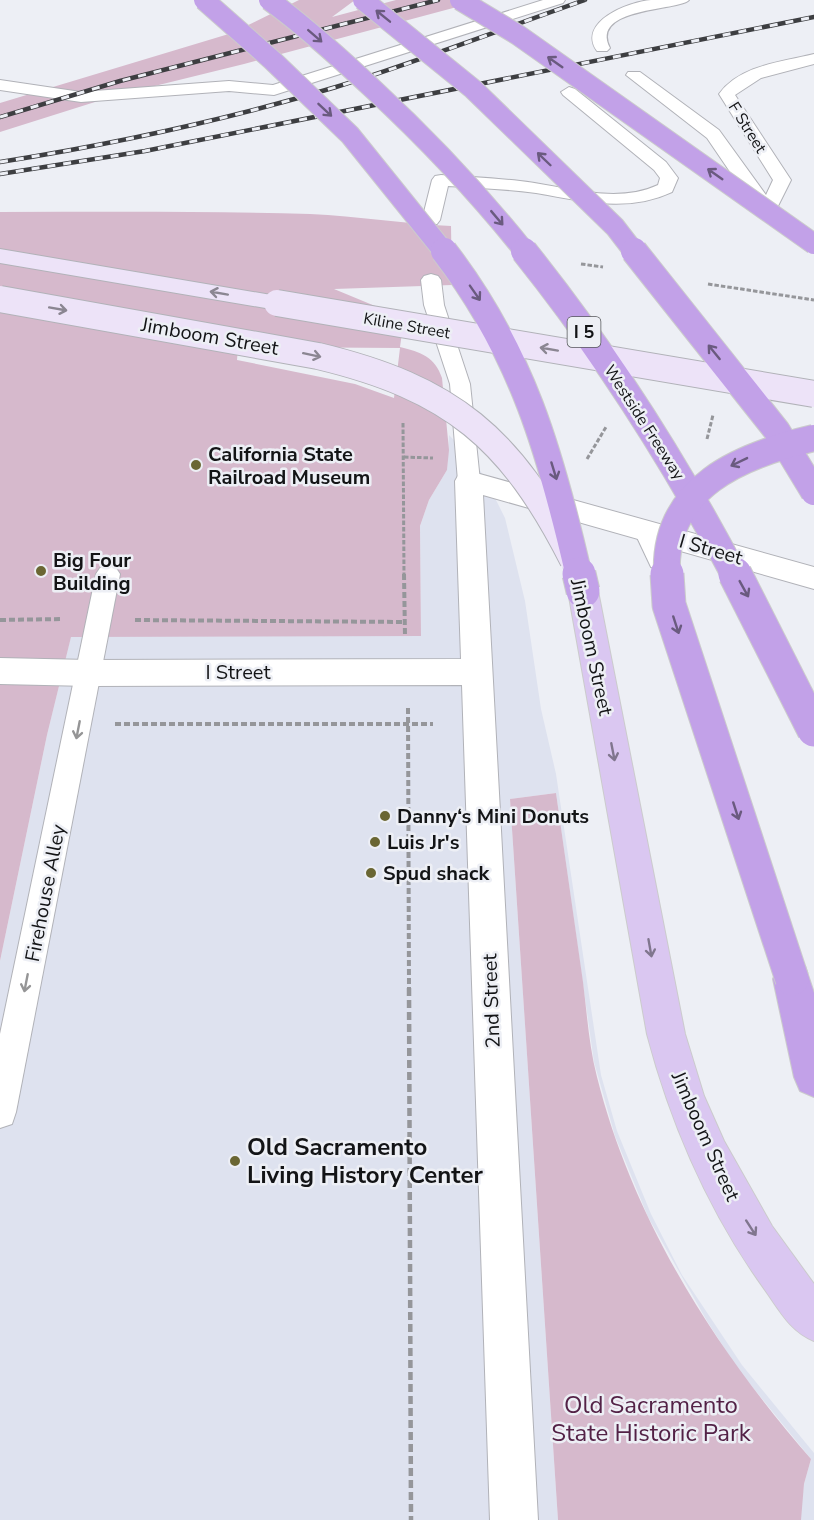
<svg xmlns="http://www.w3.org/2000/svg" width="814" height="1520" font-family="'Nunito Sans',sans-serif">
  <rect width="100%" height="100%" fill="#edeff5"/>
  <polygon fill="#dee2ef" points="449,435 473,460 485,478 505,518 525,601 541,709 556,774 601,1075 617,1131 651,1214 682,1275 742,1365 814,1453 814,1520 801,1520 800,1514 804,1484 811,1459 737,1368 707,1321 648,1217 615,1136 594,1062 556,793 510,799 558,1520 0,1520 0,961 47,735 71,636 421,636 420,526 429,500 447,470"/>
  <g fill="#d6b9cc" fill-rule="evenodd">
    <polygon points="299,0 355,0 332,17 396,0 483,0 244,64 114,96 0,132 0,103 232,33"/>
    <path d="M 0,212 C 103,212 207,211 310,214 C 358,216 404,224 451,226 L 452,285 L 334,289 L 404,318 L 400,347 C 421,352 435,357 442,378 L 449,450 L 447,470 L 429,500 L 420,526 L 421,636 L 71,637 L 47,735 L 0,961 ZM 238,347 L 400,348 L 394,398 L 355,384 L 237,360 Z"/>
    <path d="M 556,793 C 565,856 574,919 583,982 C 587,1014 589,1046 597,1077 C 633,1220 715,1349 811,1459 L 804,1484 L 801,1520 L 558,1520 L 510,799 Z"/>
  </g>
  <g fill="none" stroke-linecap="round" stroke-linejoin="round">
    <defs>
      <g id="service">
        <polygon points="543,0 565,0 563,3 274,95 229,91 81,102 0,90 0,80 81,92 229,81 273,85"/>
        <path d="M 689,0 C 679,11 589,7 610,48 L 607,51 L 597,51 C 577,22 628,2 651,0 C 664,0 677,0 689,0 Z"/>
        <path d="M 814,54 L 814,64 L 761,78 L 735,95 L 791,180 L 778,206 L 781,210 L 778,214 L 772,215 L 762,212 L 741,188 L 707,138 L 626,75 L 628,72 L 640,72 L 719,130 L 766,195 L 773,180 L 719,94 C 740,65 782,62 814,54 Z"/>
        <path d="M 569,87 L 575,89 L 666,162 L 678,178 L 672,192 C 627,213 583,201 536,193 C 507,189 478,188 448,186 L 440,220 L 437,224 L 425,224 L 422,220 L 432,180 L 435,176 L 441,175 C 467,177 494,178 520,181 C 565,186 615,205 658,185 L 660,178 L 654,170 L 563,95 L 561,92 Z"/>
        <polygon points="431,274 438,276 441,280 444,305 470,384 480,481 477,487 469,489 461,487 458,481 450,384 424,305 421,280 424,276"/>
        <polygon points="646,523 654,525 671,561 667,567 659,570 651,567 634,531 638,525"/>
        <polygon points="108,565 116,568 120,574 16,1112 12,1124 0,1128 0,1034 96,574 100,568"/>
      </g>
      <polygon id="pedestrian" points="0,658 89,660 100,664 105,673 100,682 89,686 0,684"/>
      <polygon id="minor" points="469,471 814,567 814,589 483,495 538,1520 490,1520 462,685 89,686 78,682 73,673 78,664 89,660 461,659 455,481 459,474"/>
      <polygon id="secondary" points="0,249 277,296 285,298 289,303 285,308 277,310 0,263"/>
      <path id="primary" d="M 583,580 L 593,583 L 598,591 L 685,1034 L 704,1096 L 724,1141 L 772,1226 L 814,1284 L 814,1341 C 790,1331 780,1311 765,1290 C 709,1212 671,1125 647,1034 L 568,591 L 573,583 Z"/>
      <polygon id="motorway" points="792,961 805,966 814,993 814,1097 800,1091 794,1077 773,979 779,966"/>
    </defs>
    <use href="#service" stroke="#b1b2b8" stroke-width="2"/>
    <use href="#pedestrian" stroke="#b1b2b8" stroke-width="2"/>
    <use href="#minor" stroke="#b1b2b8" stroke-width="2"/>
    <use href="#secondary" stroke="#b1b2b8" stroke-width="2"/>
    <use href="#primary" stroke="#cbcbcc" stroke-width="2"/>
    <use href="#motorway" stroke="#cbcbcc" stroke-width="2"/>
    <g stroke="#95969a" stroke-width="3" stroke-dasharray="4.5 2" stroke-linecap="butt">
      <polyline points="581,264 603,267"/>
      <polyline points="708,284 814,300"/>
      <polyline points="403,423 404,576"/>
      <polyline points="707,439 713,415"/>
      <polyline points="404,457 433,458"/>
      <polyline points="587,459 606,427"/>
    </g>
    <g stroke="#95969a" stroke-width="4" stroke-dasharray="6 3" stroke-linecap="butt">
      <polyline points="404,574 405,636"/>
      <polyline points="0,620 62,619"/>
      <polyline points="135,620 405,622"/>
      <polyline points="408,708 409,990"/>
      <polyline points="115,724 433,724"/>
    </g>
    <polyline stroke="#95969a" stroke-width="4.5" stroke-dasharray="8 4" stroke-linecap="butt" points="409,988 411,1520"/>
    <use href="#service" fill="#fff" fill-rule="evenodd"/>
    <use href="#pedestrian" fill="#fff" fill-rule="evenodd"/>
    <use href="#minor" fill="#fff" fill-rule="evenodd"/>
    <use href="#secondary" fill="#ede3f8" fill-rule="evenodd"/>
    <use href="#primary" fill="#dac7f1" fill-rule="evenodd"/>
    <use href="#motorway" fill="#c2a1e8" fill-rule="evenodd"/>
    <defs>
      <g id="rail">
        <polyline points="0,117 120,81 438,0"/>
        <path d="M 0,162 C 114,144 226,120 336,87 C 420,61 502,29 585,0"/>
        <polyline points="0,174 145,151 814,17"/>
      </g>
    </defs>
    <use href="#rail" stroke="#3d3e41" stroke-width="4.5"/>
    <use href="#rail" stroke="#edeff5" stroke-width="3" stroke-dasharray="8" stroke-linecap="butt"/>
    <defs>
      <g id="secondary-bridge">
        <path d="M 0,299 L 318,356 C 452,388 511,438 573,560"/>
        <polyline points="277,303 814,394"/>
      </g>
      <g id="motorway-bridge-far2">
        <polyline points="204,0 272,60 350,135 445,253"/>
        <path d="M 269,0 C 306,27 340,58 373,89 C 428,140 479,194 526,253"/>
        <polyline points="363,0 473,89 615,227 635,253"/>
        <polyline points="460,0 518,35 814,244"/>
      </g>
      <g id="motorway-bridge-far1">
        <path d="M 444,251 C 522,352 551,454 579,576"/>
        <path d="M 524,251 C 605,352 675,462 735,576"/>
        <polyline points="634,251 777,431 814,492"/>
        <path d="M 667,576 C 662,486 742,455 814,438"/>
      </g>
      <g id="motorway-bridge">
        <polyline points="579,574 583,591"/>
        <polyline points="667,574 669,605 792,979"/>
        <polyline points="735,574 814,730"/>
      </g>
    </defs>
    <use href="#secondary-bridge" stroke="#b1b2b8" stroke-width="28" stroke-linecap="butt"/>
    <use href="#motorway-bridge-far2" stroke="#cbcbcc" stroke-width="22" stroke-linecap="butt"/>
    <use href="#motorway-bridge-far1" stroke="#cbcbcc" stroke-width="28" stroke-linecap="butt"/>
    <use href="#motorway-bridge" stroke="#cbcbcc" stroke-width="35" stroke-linecap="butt"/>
    <use href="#secondary-bridge" stroke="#ede3f8" stroke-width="26"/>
    <use href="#motorway-bridge-far2" stroke="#c2a1e8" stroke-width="20"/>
    <use href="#motorway-bridge-far1" stroke="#c2a1e8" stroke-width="26"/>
    <use href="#motorway-bridge" stroke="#c2a1e8" stroke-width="33"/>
  </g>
  <defs><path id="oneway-shaft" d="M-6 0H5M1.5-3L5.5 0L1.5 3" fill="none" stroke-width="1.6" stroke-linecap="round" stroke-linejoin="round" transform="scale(1.5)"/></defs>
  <g stroke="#6a5a7f">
    <use href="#oneway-shaft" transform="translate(383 16) rotate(-141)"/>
    <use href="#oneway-shaft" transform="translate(315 36) rotate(41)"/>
    <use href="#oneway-shaft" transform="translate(555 62) rotate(-145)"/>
    <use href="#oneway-shaft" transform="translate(325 110) rotate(43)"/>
    <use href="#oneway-shaft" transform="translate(544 159) rotate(-136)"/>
    <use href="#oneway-shaft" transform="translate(715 174) rotate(-145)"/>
    <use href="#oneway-shaft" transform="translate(497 218) rotate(50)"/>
    <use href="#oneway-shaft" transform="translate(475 293) rotate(55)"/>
    <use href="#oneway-shaft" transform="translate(714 352) rotate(-129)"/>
    <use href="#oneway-shaft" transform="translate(739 462) rotate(154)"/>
    <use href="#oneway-shaft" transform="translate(554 471) rotate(73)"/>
    <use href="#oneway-shaft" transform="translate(744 589) rotate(61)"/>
    <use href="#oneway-shaft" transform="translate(676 625) rotate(72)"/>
    <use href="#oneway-shaft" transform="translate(736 811) rotate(72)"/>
  </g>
  <g stroke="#8b8692">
    <use href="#oneway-shaft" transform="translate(219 293) rotate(-170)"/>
    <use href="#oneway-shaft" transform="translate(58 309) rotate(10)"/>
    <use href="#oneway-shaft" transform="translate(549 349) rotate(-170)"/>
    <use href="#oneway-shaft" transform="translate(312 355) rotate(12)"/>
  </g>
  <g stroke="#959596">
    <use href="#oneway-shaft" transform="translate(78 730) rotate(101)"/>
    <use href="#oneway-shaft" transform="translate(26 983) rotate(101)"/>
  </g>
  <g stroke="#80768e">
    <use href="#oneway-shaft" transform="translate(613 752) rotate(79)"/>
    <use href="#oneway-shaft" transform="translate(650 948) rotate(80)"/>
    <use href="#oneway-shaft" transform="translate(751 1228) rotate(57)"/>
  </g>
  <g fill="#6a6633" stroke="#edeff5" stroke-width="2">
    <circle cx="196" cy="465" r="6"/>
    <circle cx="41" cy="571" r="6"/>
    <circle cx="385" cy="816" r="6"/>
    <circle cx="375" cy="842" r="6"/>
    <circle cx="371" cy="873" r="6"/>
    <circle cx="235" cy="1161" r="6"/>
  </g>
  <g text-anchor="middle" stroke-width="5" stroke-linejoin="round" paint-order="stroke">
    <g font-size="16" fill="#131416" stroke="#edeff5">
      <text transform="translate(748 127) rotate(58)" y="6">F Street</text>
      <text transform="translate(407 325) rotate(10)" y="6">Kiline Street</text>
      <text transform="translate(645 422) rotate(57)" y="6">Westside Freeway</text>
    </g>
    <rect fill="#edeff5" stroke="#545659" stroke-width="1.5" x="567.5" y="317" width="33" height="30" rx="4.5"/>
    <g font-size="18" font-weight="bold" fill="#131416">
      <text x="584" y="338">I 5</text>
    </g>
    <g font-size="20" fill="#131416" stroke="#edeff5">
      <text transform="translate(210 336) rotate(10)" y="7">Jimboom Street</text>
      <text transform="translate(711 549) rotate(16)" y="7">I Street</text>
      <text transform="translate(592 647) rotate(78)" y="7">Jimboom Street</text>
      <text x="238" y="679">I Street</text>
      <text transform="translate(45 893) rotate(-79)" y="7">Firehouse Alley</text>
      <text transform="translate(491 1001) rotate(-92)" y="7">2nd Street</text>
      <text transform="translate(706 1136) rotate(66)" y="7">Jimboom Street</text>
    </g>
    <g font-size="20" font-weight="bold" fill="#131416" stroke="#edeff5" text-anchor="start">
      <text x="208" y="461">California State<tspan x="208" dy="23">Railroad Museum</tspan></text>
      <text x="53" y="567">Big Four<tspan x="53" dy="23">Building</tspan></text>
      <text x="397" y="823">Danny‘s Mini Donuts</text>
      <text x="387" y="849">Luis Jr's</text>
      <text x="383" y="880">Spud shack</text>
    </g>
    <g font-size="24" font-weight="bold" fill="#131416" stroke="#edeff5" text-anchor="start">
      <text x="247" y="1155">Old Sacramento<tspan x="247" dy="28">Living History Center</tspan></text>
    </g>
    <g font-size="24" fill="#532146" stroke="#edeff5">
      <text x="651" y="1413">Old Sacramento<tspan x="651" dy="28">State Historic Park</tspan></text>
    </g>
  </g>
</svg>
